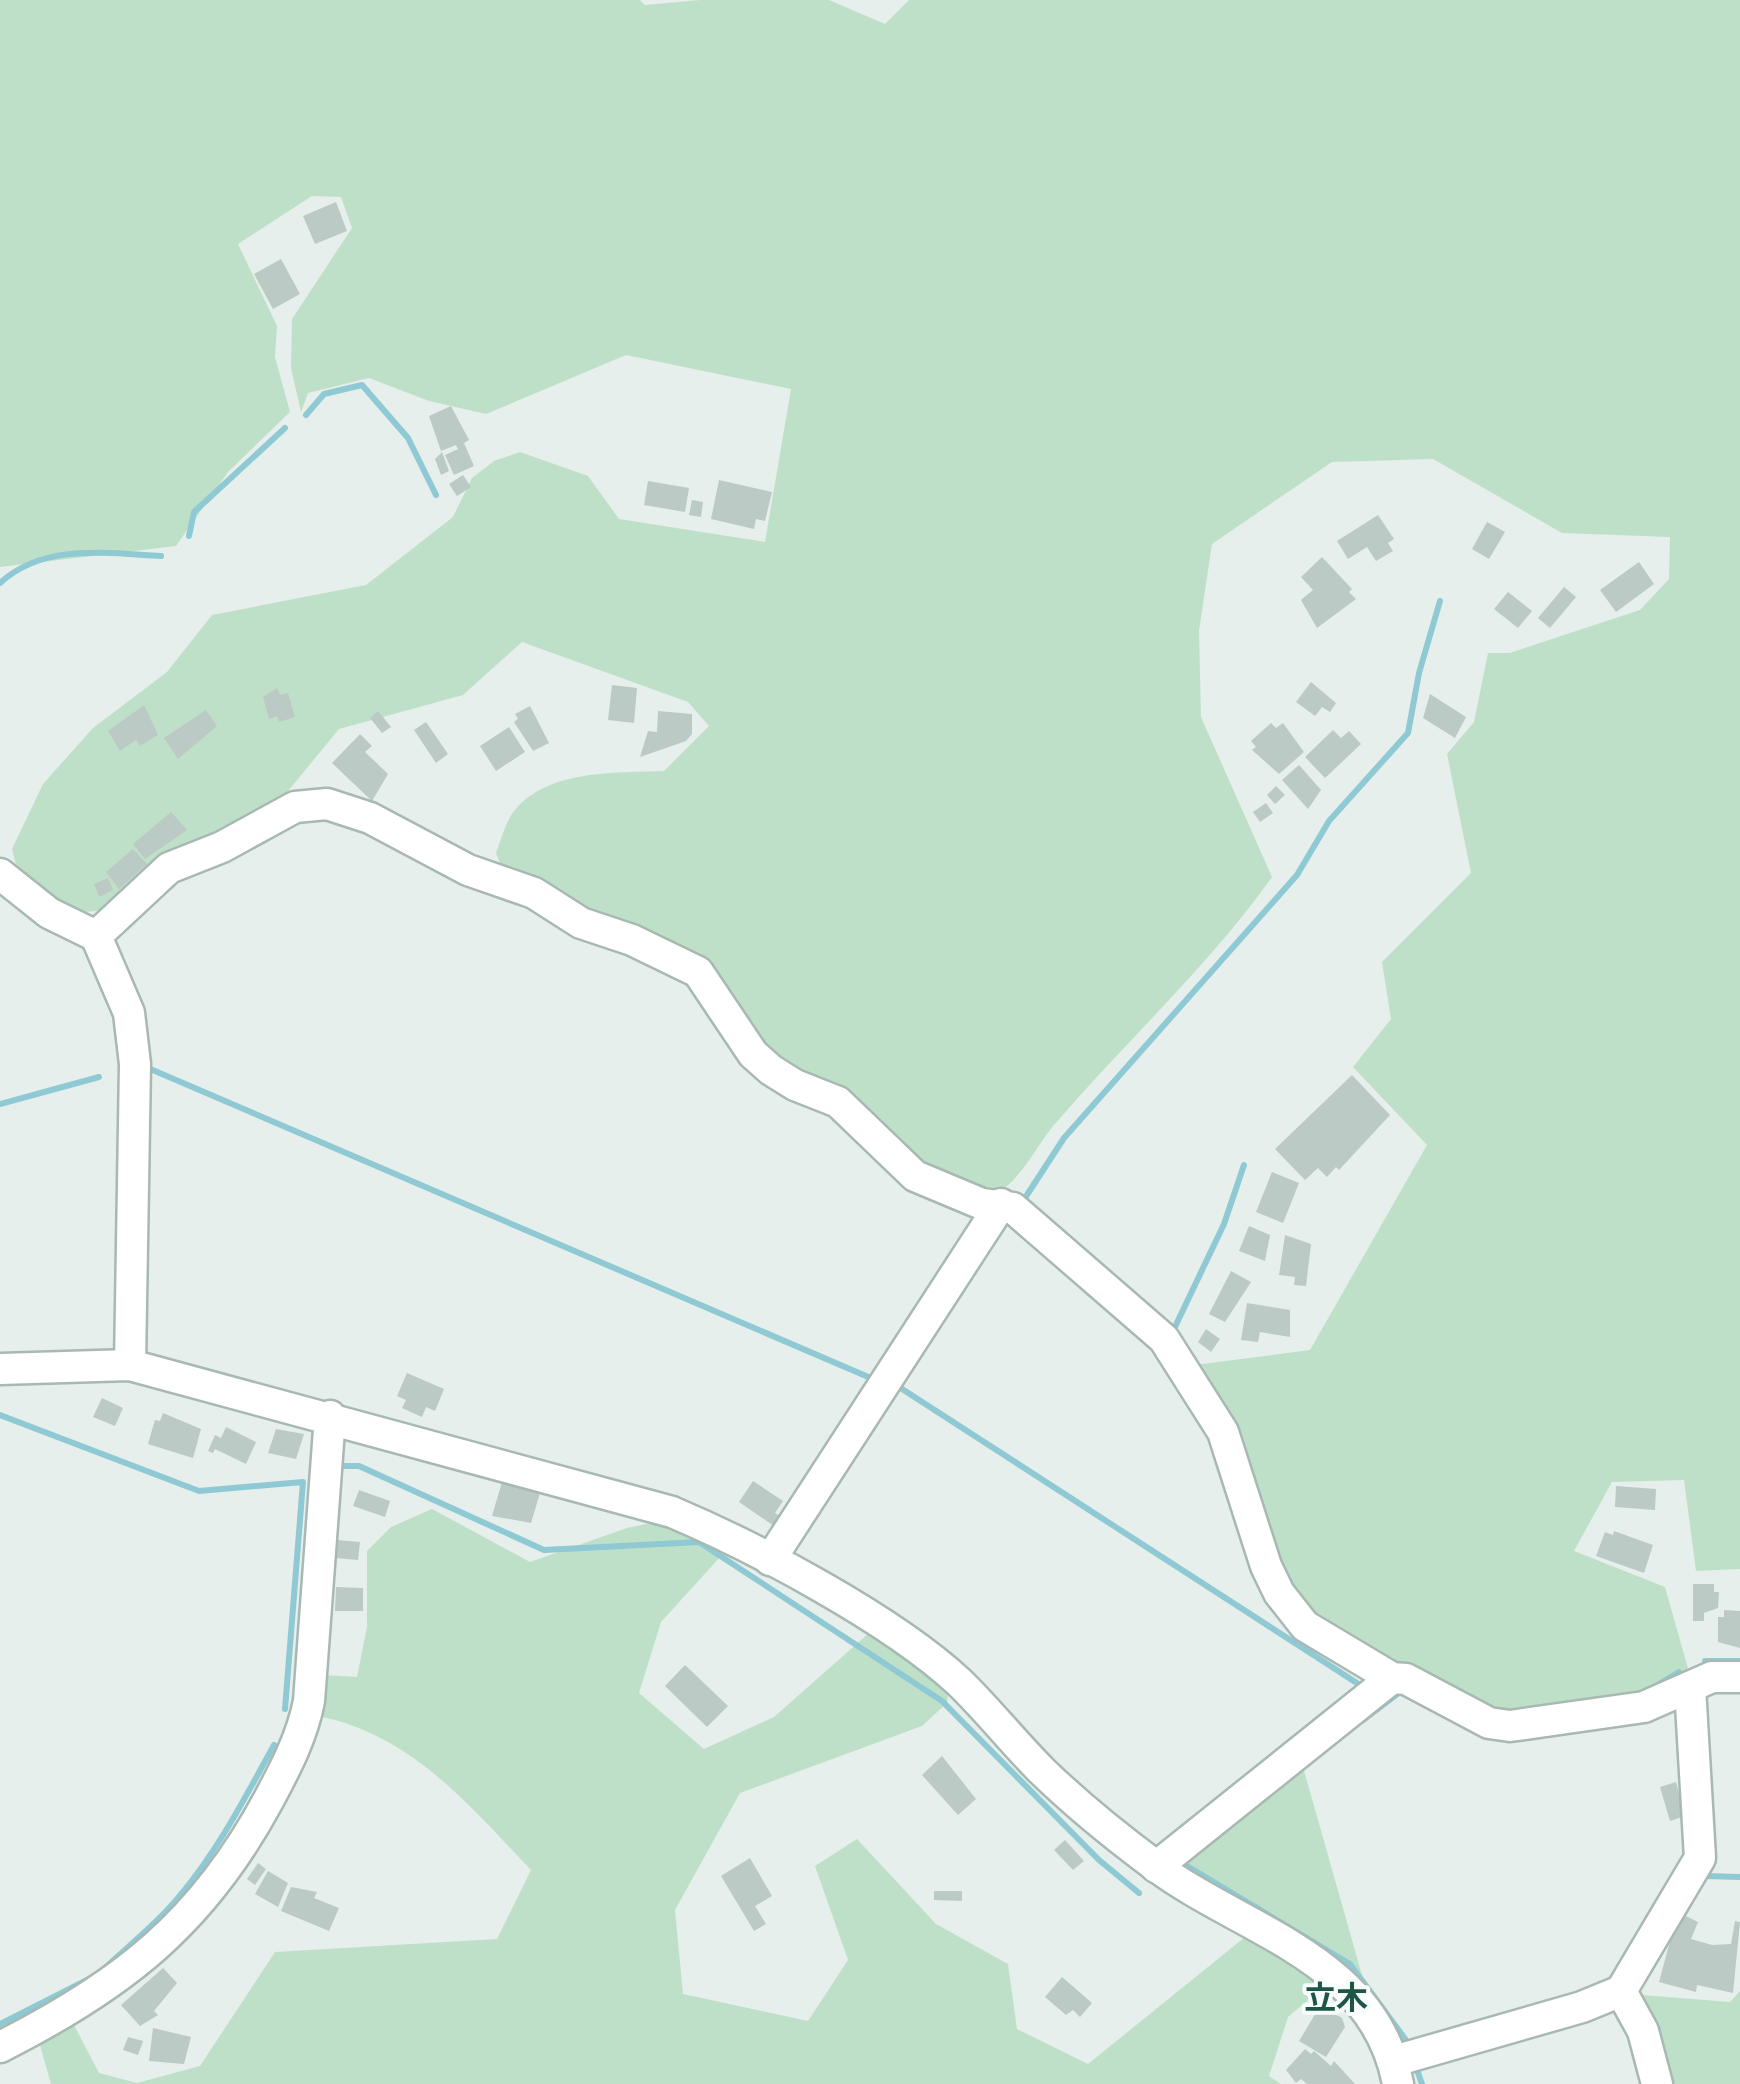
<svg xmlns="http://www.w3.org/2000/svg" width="1740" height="2084" font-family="'Alegreya Sans','Noto Sans JP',sans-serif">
  <rect width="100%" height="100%" fill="#e6efeb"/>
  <g fill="#bfe0c8">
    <path d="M 0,0 L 640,0 L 645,5 L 700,0 L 829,0 L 885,24 L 909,0 L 1740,0 L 1740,1569 L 1696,1571 L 1684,1480 L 1612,1482 L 1574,1551 L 1665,1587 L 1691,1679 L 1642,1703 L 1493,1718 L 1300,1611 L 1195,1365 L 1310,1350 L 1427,1145 L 1353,1067 L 1391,1019 L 1382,962 L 1471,873 L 1447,754 L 1474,722 L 1488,653 L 1510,653 L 1640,610 L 1669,579 L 1670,537 L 1562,533 L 1433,459 L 1332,462 L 1212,544 L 1199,631 L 1201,717 L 1272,877 C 1208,967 1126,1041 1054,1125 C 1034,1149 1018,1187 988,1197 L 916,1169 L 763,1053 L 702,969 L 505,876 L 496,853 C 501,840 506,820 515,810 C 549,769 616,773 664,771 L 709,726 L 688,702 L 522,642 L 463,695 L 339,729 L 270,813 L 118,909 L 84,912 L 42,898 L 19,877 L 12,849 L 43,784 L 93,728 L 167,672 L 212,615 L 366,585 L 453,517 L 472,478 L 494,461 L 520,452 L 588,476 L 619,519 L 765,542 L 791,389 L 626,355 L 486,414 L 429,401 L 369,378 L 308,393 L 301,412 L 291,368 L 292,319 L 352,228 L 341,197 L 312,196 L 238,244 L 277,326 L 275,357 L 290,412 L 228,472 L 176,546 L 0,567 Z"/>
    <path d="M 432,1509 L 530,1562 L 627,1528 L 670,1519 L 731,1545 L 661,1622 L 639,1693 L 704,1749 L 774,1717 L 869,1633 L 949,1687 L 947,1703 L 922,1726 L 740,1793 L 675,1910 L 683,1994 L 808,2021 L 848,1960 L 815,1866 L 857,1839 L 936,1924 L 1008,1964 L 1017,2029 L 1088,2064 L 1250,1933 L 1330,1982 L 1288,2017 L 1269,2076 L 1281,2084 L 51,2084 L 38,2038 L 74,2025 L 99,2073 L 137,2083 L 200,2066 L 275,1952 L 497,1939 L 531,1870 C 469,1805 410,1733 317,1716 L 323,1675 L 357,1677 L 367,1627 L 367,1551 L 391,1527 Z"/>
    <polygon points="1301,1760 1369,2000 1204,1889 1172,1860"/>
    <polygon points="1740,1991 1740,2084 1661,2084 1630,1994 1730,2002"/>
  </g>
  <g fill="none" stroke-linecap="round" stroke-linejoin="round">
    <g stroke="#8ec9d4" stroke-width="6">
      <polyline points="306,415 324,394 362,385 408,438 436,495"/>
      <polyline points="189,536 194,512 285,428"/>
      <path d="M 0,583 C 44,543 105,553 161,556"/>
      <polyline points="148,1068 873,1379"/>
      <polyline points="0,1104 99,1077"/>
      <polyline points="1023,1201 1064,1138 1297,875 1329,821 1408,733 1419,673 1440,601"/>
      <polyline points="1170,1326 1174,1329 1224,1224 1244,1165"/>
      <polyline points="899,1387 1363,1687"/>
      <polyline points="0,1415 199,1491 303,1482 285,1709"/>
      <polyline points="339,1466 359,1466 544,1550 699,1542 942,1701 1099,1860 1139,1893"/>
      <polyline points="1705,1661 1740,1661"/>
      <polyline points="1654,1687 1679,1672"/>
      <polyline points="1363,1720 1405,1688"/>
      <polyline points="1177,1860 1350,1964 1411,2047"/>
      <polyline points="1705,1876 1740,1877"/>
      <path d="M 104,1969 C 128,1946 157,1924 178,1898 C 217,1852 245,1798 274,1745"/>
      <polyline points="0,2024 89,1979"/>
      <polyline points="1416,2067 1422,2084"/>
    </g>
  </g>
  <g fill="#bbcac4">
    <polygon points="336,202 347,231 315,244 303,216"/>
    <polygon points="281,259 300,294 273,309 254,274"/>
    <polygon points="451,406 469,440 464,443 474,466 454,475 445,455 458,449 456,445 441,451 429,416"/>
    <polygon points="442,452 449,471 441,475 435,459"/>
    <polygon points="463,475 471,487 457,496 449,484"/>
    <polygon points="719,480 772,492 765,521 756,519 754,529 711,519"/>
    <polygon points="648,481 689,488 685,512 644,505"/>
    <polygon points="692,500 703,502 701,517 689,515"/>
    <polygon points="1378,515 1394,539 1388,543 1393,551 1376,561 1367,547 1348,559 1337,541"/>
    <polygon points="1487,522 1505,532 1489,559 1472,549"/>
    <polygon points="1322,557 1352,589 1349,592 1356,599 1317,628 1301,600 1313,590 1301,577"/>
    <polygon points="1639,562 1654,584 1616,612 1600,590"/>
    <polygon points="1564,587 1576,597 1550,628 1538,618"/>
    <polygon points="1508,592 1532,611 1518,628 1494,609"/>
    <polygon points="1311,682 1336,703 1330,712 1322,707 1315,716 1296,702"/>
    <polygon points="612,685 637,688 634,723 608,720"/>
    <polygon points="277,688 280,695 288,693 295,717 279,722 277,716 269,719 263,697"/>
    <polygon points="1430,694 1466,717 1455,738 1423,718"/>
    <polygon points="144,705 158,735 140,746 136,740 120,751 108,731"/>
    <polygon points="530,706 549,743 533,751 514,722 518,719 515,714"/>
    <polygon points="206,710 217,726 178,759 164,738"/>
    <polygon points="378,711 391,727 382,733 370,718"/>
    <polygon points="658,711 692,714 692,734 686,741 640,757 648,731 657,732"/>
    <polygon points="426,722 448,754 436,763 414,730"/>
    <polygon points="1271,723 1276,728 1283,723 1304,752 1279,774 1252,750 1256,747 1251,741"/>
    <polygon points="509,727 525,752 496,771 480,746"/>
    <polygon points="1333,730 1341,738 1349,731 1361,744 1325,778 1305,757"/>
    <polygon points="360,734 372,746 365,752 388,774 372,801 332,763"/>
    <polygon points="1299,765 1321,790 1308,809 1282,780"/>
    <polygon points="1276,786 1285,795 1275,804 1267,795"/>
    <polygon points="1266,803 1273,813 1260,822 1253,812"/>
    <polygon points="171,812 187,830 145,859 133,844"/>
    <polygon points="133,849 147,864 119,889 106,872"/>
    <polygon points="108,878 113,890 99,897 94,884"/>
    <polygon points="1352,1075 1390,1115 1339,1170 1336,1167 1327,1177 1318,1168 1305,1180 1275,1149"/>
    <polygon points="1272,1172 1299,1183 1283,1223 1256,1212"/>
    <polygon points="1249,1226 1270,1235 1265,1261 1239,1251"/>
    <polygon points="1285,1235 1311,1244 1306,1286 1294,1285 1295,1277 1279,1275"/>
    <polygon points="1231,1271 1251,1282 1225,1322 1209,1314"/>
    <polygon points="1247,1303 1290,1310 1290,1337 1260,1332 1258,1342 1241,1340"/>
    <polygon points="1206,1329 1220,1339 1211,1352 1198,1342"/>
    <polygon points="407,1373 444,1389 435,1411 426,1407 422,1417 402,1408 406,1400 397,1396"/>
    <polygon points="102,1398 123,1408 115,1426 93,1417"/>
    <polygon points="163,1413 201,1429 193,1458 148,1444 155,1420 160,1421"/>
    <polygon points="226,1427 256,1442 246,1464 215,1449 213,1453 208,1451 215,1435 221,1438"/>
    <polygon points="276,1429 304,1434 296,1459 268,1453"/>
    <polygon points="753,1481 783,1501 775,1513 780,1516 774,1526 739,1502"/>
    <polygon points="502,1482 540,1493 531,1523 492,1516"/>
    <polygon points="1616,1486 1656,1489 1655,1510 1615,1507"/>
    <polygon points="359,1490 390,1501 385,1517 353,1506"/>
    <polygon points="1614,1531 1653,1545 1644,1573 1596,1556 1605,1532 1613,1535"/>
    <polygon points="337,1540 360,1542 358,1560 336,1558"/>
    <polygon points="1693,1584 1714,1584 1714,1592 1719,1592 1718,1608 1704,1613 1704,1621 1693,1621"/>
    <polygon points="336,1587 363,1588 363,1611 335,1611"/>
    <polygon points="1724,1610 1740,1611 1740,1648 1718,1642 1718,1617 1724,1617"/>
    <polygon points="685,1665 728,1706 707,1727 665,1686"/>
    <polygon points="942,1756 976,1799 958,1815 922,1775"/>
    <polygon points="1676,1782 1685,1816 1670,1821 1660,1787"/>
    <polygon points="1065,1840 1084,1861 1073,1870 1054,1850"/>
    <polygon points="750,1858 772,1896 755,1906 766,1924 754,1931 721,1876"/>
    <polygon points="258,1863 266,1869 255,1885 247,1879"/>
    <polygon points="268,1871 288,1883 278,1907 255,1894"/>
    <polygon points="291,1887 317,1892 314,1898 339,1908 329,1931 281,1911"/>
    <polygon points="934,1891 962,1891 962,1901 934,1900"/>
    <polygon points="1684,1915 1698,1922 1691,1939 1712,1945 1731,1944 1735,1921 1740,1922 1733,1993 1697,1985 1696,1992 1659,1982 1672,1934"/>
    <polygon points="163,1968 177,1983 154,2011 158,2015 140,2026 121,2005"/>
    <polygon points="1062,1977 1092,2003 1080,2017 1073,2010 1066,2015 1045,1997"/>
    <polygon points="1320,2006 1342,2018 1345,2027 1326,2057 1299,2041"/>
    <polygon points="153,2028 191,2037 184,2064 149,2061"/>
    <polygon points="128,2037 143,2041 138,2055 123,2050"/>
    <polygon points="1305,2049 1311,2054 1314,2051 1331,2066 1334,2061 1355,2084 1307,2084 1301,2079 1296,2083 1286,2070"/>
  </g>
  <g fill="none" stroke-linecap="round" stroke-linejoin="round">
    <defs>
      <g id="minor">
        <polyline points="0,874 49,913 96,936 129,1013 135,1064 130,1365"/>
        <polyline points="96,936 169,868 222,847 295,807 327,804 370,818 468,870 534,893 581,923 632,940 698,972 753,1054 771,1070 795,1085 838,1102 915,1176 982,1204 1013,1208 1164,1339 1223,1432 1266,1566 1279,1593 1305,1626 1392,1678 1406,1679 1489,1723 1510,1726 1644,1707 1712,1677 1740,1677"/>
        <path d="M 0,1369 L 130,1365 L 672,1512 C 757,1548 892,1620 959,1682 C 988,1710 1013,1742 1042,1771 C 1076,1804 1114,1835 1153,1864 C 1241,1931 1375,1957 1398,2084"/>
        <polyline points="770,1560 1001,1204"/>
        <polyline points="1156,1867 1392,1678"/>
        <polyline points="1621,1991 1643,2031 1657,2084"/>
        <path d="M 0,2047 C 123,1985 203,1922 269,1799 C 286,1767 302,1737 309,1701 L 330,1416"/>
        <polyline points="1394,2061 1582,2007 1621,1991 1700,1858 1690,1687"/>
      </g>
    </defs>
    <use href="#minor" stroke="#a8b8b2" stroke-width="35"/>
    <use href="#minor" stroke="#fff" stroke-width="30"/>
  </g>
  <g text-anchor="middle" stroke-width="8" stroke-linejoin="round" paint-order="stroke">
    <g font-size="32" font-weight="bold" fill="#1f5548" stroke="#f7fbf9">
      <text x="1336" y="2009">立木</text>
    </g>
  </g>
</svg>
